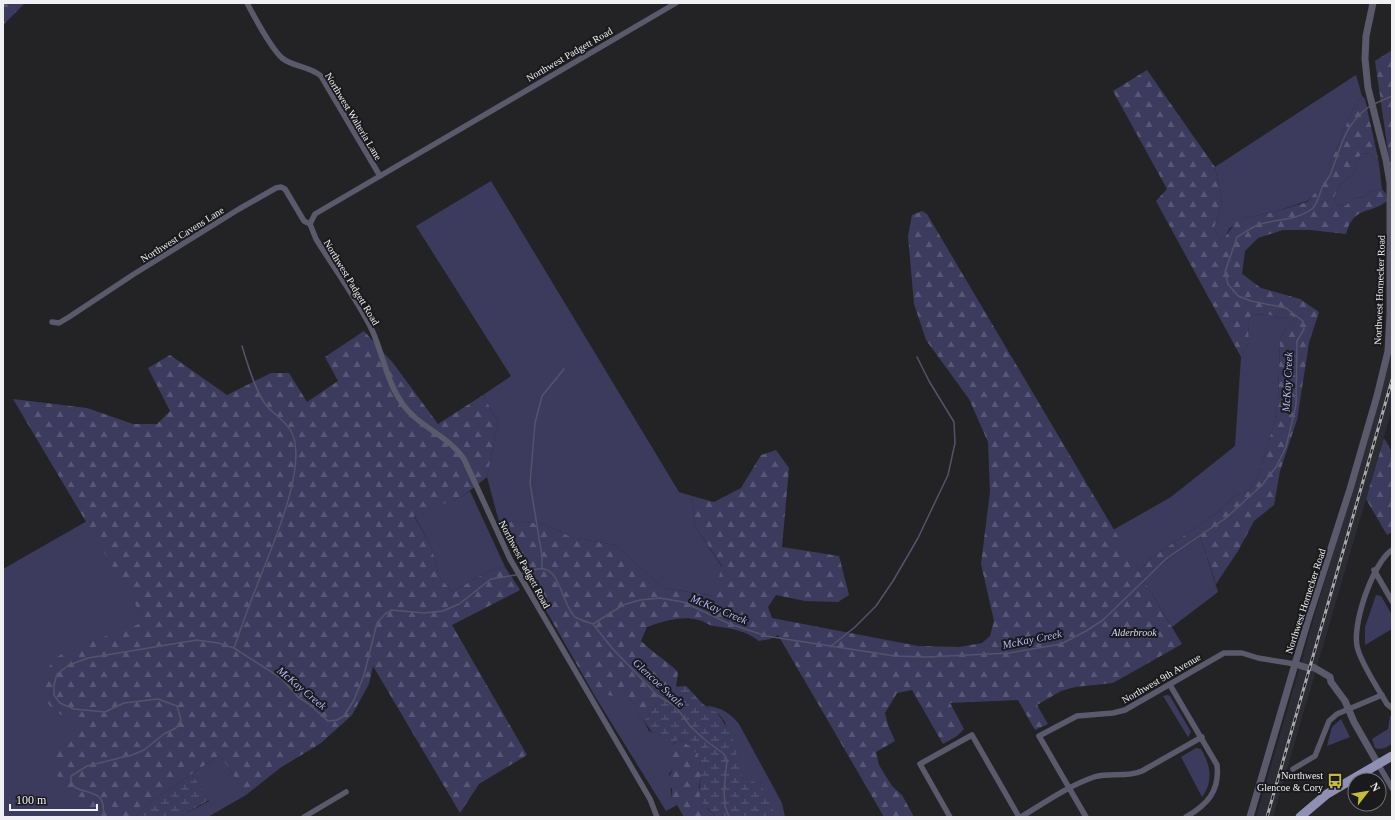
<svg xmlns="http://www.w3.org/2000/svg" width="1395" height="820" font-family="Georgia,serif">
  <defs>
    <pattern id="forest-firs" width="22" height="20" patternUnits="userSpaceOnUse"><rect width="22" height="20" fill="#3c3b5e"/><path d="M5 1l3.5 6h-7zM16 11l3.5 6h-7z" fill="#585876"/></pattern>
    <pattern id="wetland-marsh" width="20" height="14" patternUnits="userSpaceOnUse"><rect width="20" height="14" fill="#3c3b5e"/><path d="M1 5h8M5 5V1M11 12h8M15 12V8" fill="none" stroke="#585876"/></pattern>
  </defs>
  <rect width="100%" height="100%" fill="#232326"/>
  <polygon fill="#2c2c34" points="1392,350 1392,409 1366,499 1273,817 1256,817"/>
  <g fill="#3c3b5e">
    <polygon points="1356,75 1362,96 1354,106 1337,148 1317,192 1307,201 1274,212 1245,218 1230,228 1224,238 1220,239 1214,228 1222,203 1215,167"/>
    <path d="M 1364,153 L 1371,154 L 1379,163 L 1382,189 L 1371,191 L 1364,198 L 1355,197 L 1345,206 L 1337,205 L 1334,197 C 1336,193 1338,188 1340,185 C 1349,173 1357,180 1356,159 Z"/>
    <polygon points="491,181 679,492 692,496 695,526 722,567 715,596 663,588 615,545 571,537 547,525 519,521 499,522 487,477 498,422 483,395 511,376 416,226"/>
    <polygon points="1267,314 1282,319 1292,315 1294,322 1286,328 1280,340 1278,402 1275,420 1259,475 1248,491 1233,497 1217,513 1150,559 1139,572 1113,530 1171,497 1235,446 1241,357 1249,342 1248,324 1251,315"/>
    <polygon points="470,491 505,567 487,572 452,592 439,576 431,546 414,515 463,496"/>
    <polygon points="87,521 179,679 97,817 3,817 3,569"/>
    <polygon points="1200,536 1218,592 1172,627 1143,579"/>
    <polygon points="1376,595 1381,596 1392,615 1392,629 1365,645 1365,627"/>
    <polygon points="604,694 629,698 636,706 636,716 644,721 649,731 661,736 666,743 674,743 670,751 673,769 669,774 672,799 677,805 666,811 596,698"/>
    <polygon points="1167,695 1170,696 1191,732 1188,737 1163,696"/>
    <path d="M 706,706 C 721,707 730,713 739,724 L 782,803 L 785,817 L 774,817 L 774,814 L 748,780 L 744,779 L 740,774 L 725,722 L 717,712 L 712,711 Z"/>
    <path d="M 1390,716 L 1392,716 L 1392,744 C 1386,747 1381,751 1375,748 L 1372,739 L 1388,729 Z"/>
    <polygon points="1341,719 1350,737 1327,746 1332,727"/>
    <path d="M 1196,748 L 1201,749 C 1210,764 1214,781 1202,797 L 1181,757 Z"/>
    <polygon points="220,755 246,795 208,817 179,817 209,801 192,774"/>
  </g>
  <g fill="url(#forest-firs)">
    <polygon points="3,3 25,3 3,25"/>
    <polygon points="1392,50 1392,179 1375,61"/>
    <path d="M 1147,70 L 1215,167 L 1222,203 L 1214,228 L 1220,239 L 1224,238 L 1237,221 L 1245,218 L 1274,212 L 1307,202 L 1316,192 L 1337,148 L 1354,106 L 1362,96 L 1365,99 L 1379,163 L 1371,154 L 1364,153 L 1356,159 C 1357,180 1349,173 1340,185 C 1338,188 1336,193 1334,197 L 1337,205 L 1345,206 L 1355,197 L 1364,198 L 1371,191 L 1382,189 L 1386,194 L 1387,201 C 1370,215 1354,205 1346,234 L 1310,230 L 1283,230 L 1258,238 L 1245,251 L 1242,274 L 1261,288 L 1300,299 L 1319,312 L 1309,343 L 1297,420 L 1280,471 L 1274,505 L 1254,521 L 1238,551 L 1216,584 L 1200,536 L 1143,579 L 1182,644 L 1113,683 L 1075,687 L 1061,691 L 1037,705 L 1048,724 L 1035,730 L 1018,700 L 950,703 L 964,729 L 957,736 L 943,744 L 912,690 L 897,693 L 885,713 L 888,725 L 895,741 L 876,752 L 879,765 L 892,786 L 902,795 L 914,817 L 884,817 L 778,635 L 770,639 L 759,641 C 745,630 730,628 713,626 C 708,625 704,621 699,620 C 682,615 663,621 647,627 L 641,641 C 653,653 666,660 678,672 L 676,687 L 672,687 L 663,696 L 644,721 L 636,716 L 636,706 L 629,698 L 621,702 C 612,694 607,693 596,698 L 519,563 L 499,522 L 519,521 L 547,525 L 571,537 L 615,545 L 663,588 L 714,596 L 722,566 L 695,526 L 692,496 L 714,502 L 741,488 L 761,455 L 776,450 L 789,468 L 782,547 L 839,556 L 849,595 L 838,602 L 805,601 L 776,595 L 768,607 L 772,618 L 918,646 L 959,647 L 982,643 L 990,636 L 994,621 L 981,564 L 990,492 L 988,442 L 969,399 L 926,340 L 914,304 L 908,236 L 912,215 L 922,211 L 927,214 L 1139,572 L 1150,559 L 1217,513 L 1233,497 L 1248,491 L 1259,475 L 1275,420 L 1278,402 L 1280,340 L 1286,328 L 1294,321 L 1292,315 L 1282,319 L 1267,314 L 1251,315 L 1248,324 L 1249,342 L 1241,357 L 1156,201 L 1167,189 L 1113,91 Z"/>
    <path d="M 364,331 L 393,363 L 438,424 L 483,395 L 498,422 L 487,477 L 463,496 L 414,516 L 431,546 L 439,576 L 452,592 L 487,572 L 505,567 L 520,590 L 452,625 L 527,755 L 479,784 L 460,813 L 373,666 L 369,684 L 352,715 L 321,743 L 280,768 L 246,795 L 220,755 L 149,803 L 136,817 L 92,817 L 83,801 L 59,784 L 53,748 L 75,738 L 88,723 C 77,717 68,720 57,712 C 48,707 45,698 44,688 C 44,680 48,666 54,660 C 75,641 119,635 145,621 L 13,399 L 87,408 L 133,424 L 157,424 L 170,411 L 148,368 L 170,355 L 227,395 L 271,373 L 289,373 L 307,402 L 338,381 L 325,357 Z"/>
    <polygon points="1384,438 1392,452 1392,532 1387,535 1366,499"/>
    <path d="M 679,739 L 693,748 L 699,756 L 702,770 L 699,787 L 707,808 L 716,817 L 684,817 L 677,805 L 672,799 L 672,789 L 666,782 L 673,769 L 667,764 C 666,755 671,745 679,739 Z"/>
  </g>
  <g fill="url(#wetland-marsh)">
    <path d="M 686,686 C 696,695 704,709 717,712 C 722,721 728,727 732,737 C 738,750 736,768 744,779 C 763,782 773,798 774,817 L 716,817 L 700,800 C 698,769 711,758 679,739 L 674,743 L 666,743 L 662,740 L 661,736 C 650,734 650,728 644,721 L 663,696 L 672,687 Z"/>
    <polygon points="192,774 209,800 179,817 136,817 149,803"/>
  </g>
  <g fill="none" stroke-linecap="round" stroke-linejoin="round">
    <g stroke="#56526b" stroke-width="1.5">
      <polyline points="1374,104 1392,96"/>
      <polyline points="542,568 542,556 530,483 535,423 542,396 564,369"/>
      <path d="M 520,574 C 528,572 536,567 544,569 C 560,571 563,606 575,617 C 580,620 587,622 593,624 L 623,605 L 640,600 L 660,598 L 683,602 L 730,624 L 766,636 L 895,656 L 927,657 L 1009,653 L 1061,644 L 1086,631 L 1103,620 L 1167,558 L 1226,518 L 1262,485 L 1276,467 L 1286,447 L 1296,405 L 1297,341 L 1304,329 L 1303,321 L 1286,308 L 1251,301 L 1238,296 L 1228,284 L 1225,272 L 1237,237 C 1244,233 1253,226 1261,224 C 1277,219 1299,220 1313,208 C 1319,201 1319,193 1323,186 C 1325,182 1328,179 1330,175 C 1341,148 1344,124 1370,106"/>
      <polyline points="593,624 612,648 657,695 675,706 691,727 705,740 724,754 727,760 724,790 725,806 729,817"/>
      <polyline points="830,647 855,627 876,606 893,581 918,538 948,475 955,443 954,422 929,381 917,357"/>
      <path d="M 234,648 C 241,628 248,608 256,588 C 269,553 310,465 291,431 C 285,420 273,414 266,405 C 255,391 247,362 242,346"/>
      <path d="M 103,817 C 109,780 69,801 71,776 L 87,766 L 132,755 L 144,750 L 164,734 L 176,728 L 181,720 L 177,706 L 158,699 L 124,703 L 105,712 L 74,709 L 60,703 L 54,695 L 54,685 L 57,674 L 69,665 L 88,658 L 197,640 L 218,643 L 234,648 L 281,678 L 298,697 L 309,704 L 328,721 L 337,720 L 344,716 L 354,700 L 364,675 L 377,623 L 385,614 L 392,610 L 424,613 L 443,611 L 459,604 L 491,579 L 516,575"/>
    </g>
    <g stroke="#5a5a6c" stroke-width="5.5">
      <path d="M 247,3 C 255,18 270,47 282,58 C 293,67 309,66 321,76 L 380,176"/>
      <polyline points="52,322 59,323 69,317 134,274 239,209 276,188 281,187 285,189 304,221 310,224"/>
      <path d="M 1392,550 C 1373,562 1350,628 1358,650 C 1364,668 1377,687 1387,704 L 1392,708"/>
      <polyline points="1374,570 1392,601"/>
      <path d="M 1170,685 L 1217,765 C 1220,791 1207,805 1186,817"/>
      <polyline points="1378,764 1392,788"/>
      <polyline points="1293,769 1315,756 1329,721 1337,714 1382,695"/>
      <polyline points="304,817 346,792"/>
      <path d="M 657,817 L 650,799 L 510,559 L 464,459 C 448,435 418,427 402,403 C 386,380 383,354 372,330 C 357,299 334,268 316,239 L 310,224 L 315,214 L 676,3"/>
      <polyline points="950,817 920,764 972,735 1019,817"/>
      <path d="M 1021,817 C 1044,803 1068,786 1094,777 C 1110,772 1126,778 1142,771 L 1202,737"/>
      <polyline points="1086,817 1039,736 1077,716 1113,713 1125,710 1224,653 1242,653 1258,658 1295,664"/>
    </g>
    <g stroke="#5a5a6c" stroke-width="7">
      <polyline points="1295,664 1308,668 1313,667 1330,677 1331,682 1345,701 1354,722 1378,764"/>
      <polyline points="1250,817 1308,620 1350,489 1377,396 1388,351 1390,315 1390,183 1386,160 1368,88 1365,59 1366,36 1373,3"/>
    </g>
    <polyline stroke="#8f8fb4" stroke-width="9" points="1300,817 1327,794 1392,756"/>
    <defs>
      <polyline id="rail" points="1267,817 1392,380"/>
    </defs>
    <use href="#rail" stroke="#a9a9ac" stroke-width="3"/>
    <use href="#rail" stroke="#1a1a1d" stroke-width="1.5" stroke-dasharray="4.5" stroke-linecap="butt"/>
  </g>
  <defs>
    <symbol id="bus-bare" viewBox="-9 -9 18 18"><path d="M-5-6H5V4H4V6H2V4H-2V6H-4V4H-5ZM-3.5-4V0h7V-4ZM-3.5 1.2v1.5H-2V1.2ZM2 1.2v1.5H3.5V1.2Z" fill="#c5bc3d" stroke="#1a1a1d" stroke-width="2.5" paint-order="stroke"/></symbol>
  </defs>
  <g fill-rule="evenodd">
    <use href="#bus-bare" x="1324" y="770" width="22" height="22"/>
  </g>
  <g text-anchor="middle" stroke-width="4" stroke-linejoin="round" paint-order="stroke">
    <g font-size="10" fill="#f0f0f3" stroke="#1a1a1d">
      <text transform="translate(569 54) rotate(-30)" y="4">Northwest Padgett Road</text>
      <text transform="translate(354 116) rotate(59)" y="4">Northwest Walteria Lane</text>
      <text transform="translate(182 234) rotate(-32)" y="4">Northwest Cavens Lane</text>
      <text transform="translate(352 282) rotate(59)" y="4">Northwest Padgett Road</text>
      <text transform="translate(1379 290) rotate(-88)" y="4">Northwest Hornecker Road</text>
      <text transform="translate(525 564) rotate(62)" y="4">Northwest Padgett Road</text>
      <text transform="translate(1305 601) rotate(-72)" y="4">Northwest Hornecker Road</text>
      <text transform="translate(1161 678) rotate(-30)" y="4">Northwest 9th Avenue</text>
    </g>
    <g font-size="10" font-style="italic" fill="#dadaf6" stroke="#1a1a1d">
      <text x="1134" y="636">Alderbrook</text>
    </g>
    <g font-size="10" fill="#f0f0f3" stroke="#1a1a1d" text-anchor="end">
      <text x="1323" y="779">Northwest<tspan x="1323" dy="12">Glencoe &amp; Cory</tspan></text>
    </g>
    <g font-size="11" font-style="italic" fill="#b8b6fa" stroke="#1a1a1d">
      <text transform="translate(1287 382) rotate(-87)" y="4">McKay Creek</text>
      <text transform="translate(719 609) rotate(23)" y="4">McKay Creek</text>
      <text transform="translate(1032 639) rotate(-11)" y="4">McKay Creek</text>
      <text transform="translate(659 683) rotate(43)" y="4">Glencoe Swale</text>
      <text transform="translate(302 688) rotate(40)" y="4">McKay Creek</text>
    </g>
  </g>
  <rect width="1395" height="820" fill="none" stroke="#f0f0f3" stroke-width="8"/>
  <g transform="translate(1367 792) rotate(59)"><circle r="19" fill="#1a1a1d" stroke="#707073"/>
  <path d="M0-3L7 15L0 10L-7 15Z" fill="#c5bc3d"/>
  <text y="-6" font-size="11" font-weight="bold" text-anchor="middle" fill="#f0f0f3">N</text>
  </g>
  <path d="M10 804v6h87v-6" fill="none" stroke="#f0f0f3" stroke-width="2"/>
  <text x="16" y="804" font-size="12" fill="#f0f0f3" stroke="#1a1a1d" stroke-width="3" paint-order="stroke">100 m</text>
</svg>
